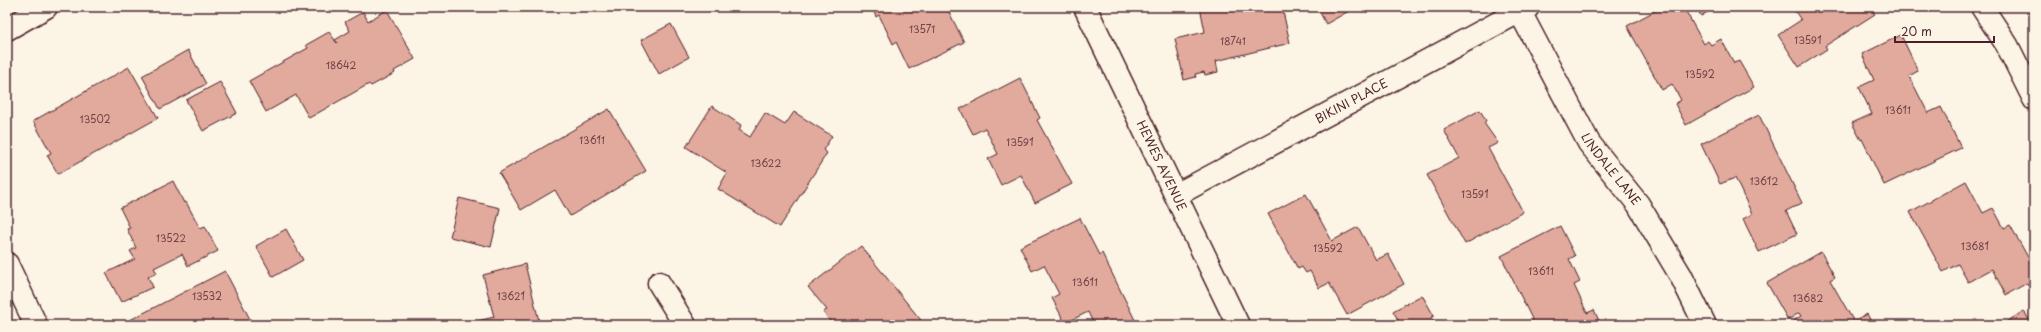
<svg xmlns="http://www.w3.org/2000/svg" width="2041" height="332" font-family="'Playpen Sans',sans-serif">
  <rect width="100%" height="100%" fill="#fcf5e5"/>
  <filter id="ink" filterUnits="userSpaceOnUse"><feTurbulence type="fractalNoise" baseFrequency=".025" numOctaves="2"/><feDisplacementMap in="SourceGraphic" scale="8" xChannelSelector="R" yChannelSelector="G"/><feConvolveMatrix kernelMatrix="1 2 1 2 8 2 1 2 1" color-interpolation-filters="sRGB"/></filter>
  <g filter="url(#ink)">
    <g fill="#e2aa9c" stroke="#4a1f2b">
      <polygon points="872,7 949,7 947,8 964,42 909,69 896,42 893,44 879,15 876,17"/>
      <polygon points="1200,7 1282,7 1290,43 1216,61 1218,72 1205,75 1204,72 1195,74 1196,77 1184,80 1175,39 1205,32"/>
      <polygon points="1317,7 1356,7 1326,24"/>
      <polygon points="1662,7 1684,8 1704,44 1708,41 1711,45 1721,39 1734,63 1739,61 1754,87 1686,125 1675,104 1681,100 1672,84 1662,90 1627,26"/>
      <polygon points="1696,7 1716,7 1701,16"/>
      <polygon points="1792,7 1870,7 1875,14 1825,46 1827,49 1799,67 1778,35 1801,20"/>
      <polygon points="387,10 415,59 394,71 395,73 371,86 369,84 309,118 296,95 266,112 249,81 308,48 306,45 329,32 337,43 335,40 350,31 345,22 363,12 368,21"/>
      <polygon points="671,24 689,57 659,74 641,40"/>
      <polygon points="1901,35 1918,71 1909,76 1928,113 1941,107 1961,148 1884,185 1862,139 1861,140 1852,123 1872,114 1859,87 1874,80 1862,54"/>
      <polygon points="188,50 206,84 160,109 142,76"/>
      <polygon points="129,67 158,118 58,174 47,155 51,153 33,121"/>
      <polygon points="1020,78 1040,118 1037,120 1072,184 1035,203 1021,175 1001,185 988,159 998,154 985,128 973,134 960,109"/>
      <polygon points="220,82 237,113 203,131 186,100"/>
      <polygon points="712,106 741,125 739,130 750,137 765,113 785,125 794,112 832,136 823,150 827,153 780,227 718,189 727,173 686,147"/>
      <polygon points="609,109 646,171 570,216 555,190 521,210 499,173"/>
      <polygon points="1480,110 1486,121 1484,123 1498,143 1488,148 1523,212 1465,244 1427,175 1459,158 1444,130"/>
      <polygon points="1759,115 1802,203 1786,211 1797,234 1759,252 1743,219 1752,214 1735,178 1720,184 1701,144"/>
      <polygon points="173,181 184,203 186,202 200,228 205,226 218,251 188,266 182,254 154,268 157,273 148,277 153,287 121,302 106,273 135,259 130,251 136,248 127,229 130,228 120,208"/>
      <polygon points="1966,181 1983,213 1993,208 2004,228 2010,225 2034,268 2034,283 2028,286 2027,283 2006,295 1992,269 1968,282 1958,264 1943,272 1910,212"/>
      <polygon points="1306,194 1332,241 1358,227 1376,260 1388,254 1404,284 1347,315 1329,283 1319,288 1310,271 1306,273 1302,267 1298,269 1268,214"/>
      <polygon points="459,198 500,208 491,247 450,237"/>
      <polygon points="1080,218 1099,255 1102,253 1137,324 1094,325 1088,312 1065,323 1052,298 1059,294 1044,265 1032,271 1020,247"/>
      <polygon points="1560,226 1575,256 1569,259 1580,282 1574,285 1587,313 1594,310 1601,325 1535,325 1501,256"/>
      <polygon points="286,229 303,260 273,277 256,246"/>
      <polygon points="861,246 924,324 922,325 833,325 823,312 827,310 808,287"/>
      <polygon points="1821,252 1835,277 1830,280 1854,322 1867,314 1873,325 1791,325 1790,323 1801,316 1799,313 1788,320 1767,283"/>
      <polygon points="525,264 540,325 466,325 465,324 494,317 483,275"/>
      <polygon points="225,271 253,325 130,325 128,321"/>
      <polygon points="1422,295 1434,316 1431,317 1435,325 1401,325 1393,311"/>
      <polygon points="2024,311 2032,325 2001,325"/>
    </g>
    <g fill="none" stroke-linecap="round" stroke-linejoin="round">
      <defs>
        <g id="minor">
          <polyline points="1982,7 2007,45 2034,99"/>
          <path id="s1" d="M 1520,12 L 1589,143 L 1638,204 L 1681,276 L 1705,325"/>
          <path id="s2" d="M 1176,195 L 1528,7"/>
          <polyline points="7,264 36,325"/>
          <polyline points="659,283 685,325"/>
        </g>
        <g id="tertiary">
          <path id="s3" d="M 1085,7 L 1238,325"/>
          <polyline points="7,29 46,7"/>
        </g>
      </defs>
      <use href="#minor" stroke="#4a1f2b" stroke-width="25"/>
      <use href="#tertiary" stroke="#4a1f2b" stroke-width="25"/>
      <use href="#minor" stroke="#fcf5e5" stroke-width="22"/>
      <use href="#tertiary" stroke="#fcf5e5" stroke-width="22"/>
    </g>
  </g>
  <g text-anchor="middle" stroke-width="3.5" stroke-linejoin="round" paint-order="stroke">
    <g font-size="10" fill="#704247">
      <text x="922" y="33">13571</text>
      <text x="1808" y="44">13591</text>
      <text x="1233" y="45">18741</text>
      <text x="341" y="69">18642</text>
      <text x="1700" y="78">13592</text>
      <text x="1898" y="114">13611</text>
      <text x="95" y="123">13502</text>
      <text x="592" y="144">13611</text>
      <text x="1020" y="146">13591</text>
      <text x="766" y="167">13622</text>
      <text x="1764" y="185">13612</text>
      <text x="1475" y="198">13591</text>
      <text x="171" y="242">13522</text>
      <text x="1975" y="250">13681</text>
      <text x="1328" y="252">13592</text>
      <text x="1541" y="275">13611</text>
      <text x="1085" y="286">13611</text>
      <text x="207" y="300">13532</text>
      <text x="511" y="300">13621</text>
      <text x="1808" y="302">13682</text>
    </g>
    <g font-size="12" fill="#4a1f2b" stroke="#fcf5e5">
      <text dy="4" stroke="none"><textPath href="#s2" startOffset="199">BIKINI PLACE</textPath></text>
      <text dy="4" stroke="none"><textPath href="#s3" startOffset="176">HEWES AVENUE</textPath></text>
      <text dy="4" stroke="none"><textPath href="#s1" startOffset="182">LINDALE LANE</textPath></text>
    </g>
  </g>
  <rect width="2041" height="332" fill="none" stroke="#fcf5e5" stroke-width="24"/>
  <rect x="12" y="12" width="2017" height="308" fill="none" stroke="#4a1f2b" stroke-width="1.5" filter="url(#ink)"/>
  <path d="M1895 36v6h99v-6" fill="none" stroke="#4a1f2b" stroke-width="2"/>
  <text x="1901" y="36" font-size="12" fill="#4a1f2b" stroke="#fcf5e5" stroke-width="3" paint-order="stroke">20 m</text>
</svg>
